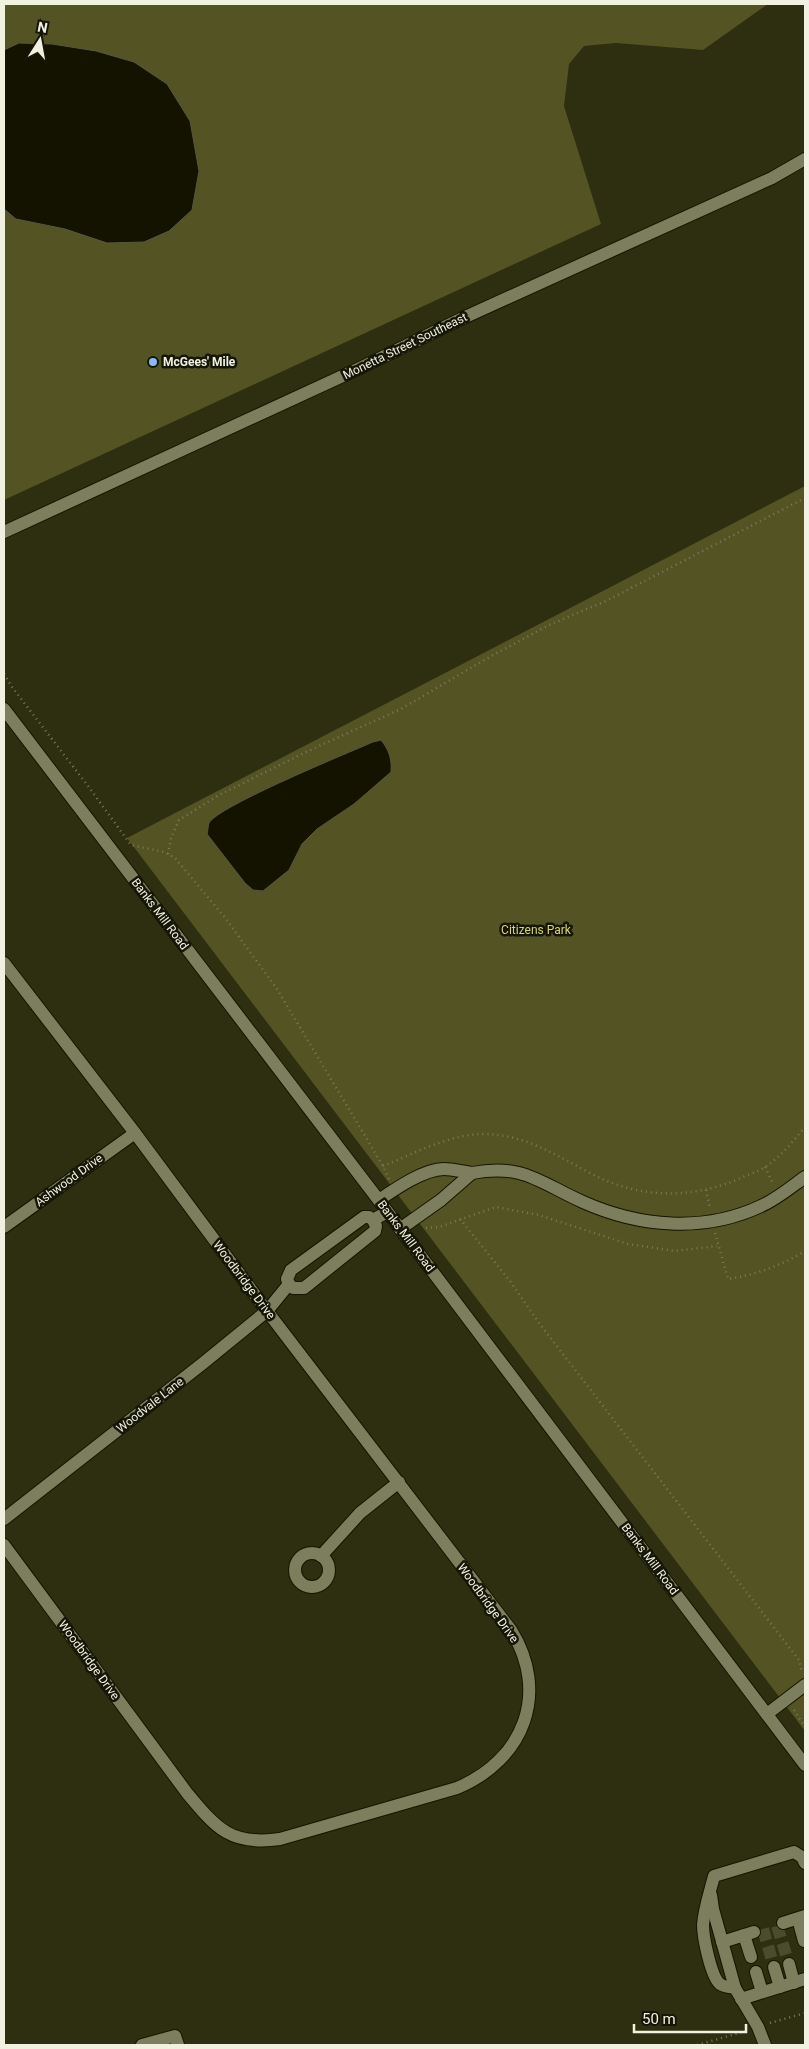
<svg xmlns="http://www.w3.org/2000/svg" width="809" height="2049" font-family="Roboto,sans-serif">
  <rect width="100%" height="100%" fill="#2e2e10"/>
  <g fill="#535323">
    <polygon points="4,4 768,4 703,50 616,43 584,46 569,64 564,106 601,224 4,500"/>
    <polygon points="805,486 805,1731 127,838"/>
  </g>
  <g fill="#131300" stroke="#565643">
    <polygon points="19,43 52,44 96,51 134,62 167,84 190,121 199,171 192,210 169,231 144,242 107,243 65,229 16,219 4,209 4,50"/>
    <path d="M 381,740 C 389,750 392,759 391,772 L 354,804 L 317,829 L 302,844 L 289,870 L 263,891 L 253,890 L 245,883 L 207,834 C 208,831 208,826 209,823 C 218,806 348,753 373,742 Z"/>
  </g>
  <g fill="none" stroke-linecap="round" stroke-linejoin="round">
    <g stroke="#4b4b2f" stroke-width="12" stroke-dasharray="12 6" stroke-linecap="butt">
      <polyline points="777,1926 789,1964"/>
      <polyline points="763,1929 774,1967"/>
    </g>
    <defs>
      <g id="minor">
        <polyline points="4,532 360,368 463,318 772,178 805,159"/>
        <polyline points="4,709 374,1194 805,1765"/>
        <path d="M 4,963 L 135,1133 L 267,1311 L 511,1630 C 550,1693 524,1760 457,1788 L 280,1839 C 231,1846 217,1829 187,1793 L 4,1545"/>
        <path d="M 472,1173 C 523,1163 540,1183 583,1202 C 639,1227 704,1233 761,1206 C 777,1199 791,1187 805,1177"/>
        <path d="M 379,1200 C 395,1189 424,1169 444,1169 C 453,1169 463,1172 472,1173 L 441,1200 L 400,1229"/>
        <polyline points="373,1220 376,1226 375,1231 304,1288 293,1288 289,1284 287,1279 291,1270 364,1217 369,1217 373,1220 387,1212"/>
        <polyline points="4,1227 135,1133"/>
        <polyline points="4,1519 202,1364 267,1311 289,1284"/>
        <circle cx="312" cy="1570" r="17"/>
        <polyline points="321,1556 360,1513 399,1482"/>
        <polyline points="767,1714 805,1685"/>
        <polyline points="711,1895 713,1909 735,1988 758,2027 765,2045"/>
        <polyline points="798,1919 804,1941"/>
        <polyline points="783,1923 805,1916"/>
        <polyline points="744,1935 751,1957"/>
        <polyline points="722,1942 754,1932"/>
        <polyline points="789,1964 794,1983"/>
        <polyline points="774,1967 780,1987"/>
        <polyline points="756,1972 762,1992"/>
        <path d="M 735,1988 C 730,1987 724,1987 720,1984 C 711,1977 703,1937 703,1925 C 704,1909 710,1892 714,1876 L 794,1852 L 802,1857 L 805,1863"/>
        <polyline points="741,1999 805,1979"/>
        <polyline points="142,2045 175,2036 178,2045"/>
      </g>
    </defs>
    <use href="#minor" stroke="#161500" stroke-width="14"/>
    <g stroke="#7a7a60" stroke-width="2.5" stroke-dasharray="1 4" stroke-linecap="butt">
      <polyline points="4,674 12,687 88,786 131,845 164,852 175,858 226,919 277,989 383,1166 389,1179"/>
      <polyline points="168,854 171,838 179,820 219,795 306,752 401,709 486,659 549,625 606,601 805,498"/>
      <path d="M 383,1166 C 413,1154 448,1135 481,1134 C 527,1134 556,1156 594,1175 C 641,1199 693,1199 741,1178 C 749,1174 758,1172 765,1167 C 781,1157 793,1141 805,1127"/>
      <polyline points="765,1167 773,1184"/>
      <polyline points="706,1190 710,1208"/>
      <polyline points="460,1219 510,1281 539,1323 799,1660 802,1672"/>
      <polyline points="426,1228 439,1227 496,1207 539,1215 628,1244 675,1251 717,1246"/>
      <path d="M 715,1233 L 728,1279 C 756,1275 782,1265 805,1251"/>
      <polyline points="794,1710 805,1727"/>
      <polyline points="770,2023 805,2013"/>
      <polyline points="697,2045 746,2031"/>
    </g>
    <use href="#minor" stroke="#7d7e5d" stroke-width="12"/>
  </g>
  <circle fill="#8cb9fc" stroke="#151508" stroke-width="2" cx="153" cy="362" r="5"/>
  <g text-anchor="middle" stroke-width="5" stroke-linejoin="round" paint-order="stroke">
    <g font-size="12" fill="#f1f1df" stroke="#151508">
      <text transform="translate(405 346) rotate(-26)" y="4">Monetta Street Southeast</text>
      <text transform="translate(160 914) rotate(53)" y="4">Banks Mill Road</text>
      <text transform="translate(69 1180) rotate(-36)" y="4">Ashwood Drive</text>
      <text transform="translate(406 1236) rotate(53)" y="4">Banks Mill Road</text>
      <text transform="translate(244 1280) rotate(53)" y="4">Woodbridge Drive</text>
      <text transform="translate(150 1405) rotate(-38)" y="4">Woodvale Lane</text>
      <text transform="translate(650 1559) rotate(53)" y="4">Banks Mill Road</text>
      <text transform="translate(488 1603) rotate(54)" y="4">Woodbridge Drive</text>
      <text transform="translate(89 1660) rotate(54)" y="4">Woodbridge Drive</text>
    </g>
    <g font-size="12" font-weight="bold" fill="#f1f1df" stroke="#151508" text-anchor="start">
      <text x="163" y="366">McGees' Mile</text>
    </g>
    <g font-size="12" fill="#d7d670" stroke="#151508">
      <text x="536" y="934">Citizens Park</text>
    </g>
  </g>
  <rect width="809" height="2049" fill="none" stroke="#f1f1df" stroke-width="10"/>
  <g transform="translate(40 40) rotate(11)" stroke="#151508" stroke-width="4" paint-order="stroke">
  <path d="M0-4L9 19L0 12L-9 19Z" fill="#f1f1df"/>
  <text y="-8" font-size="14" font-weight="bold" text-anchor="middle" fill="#f1f1df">N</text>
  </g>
  <path d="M634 2024v8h112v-8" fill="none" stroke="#f1f1df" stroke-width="2.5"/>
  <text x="642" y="2024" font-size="15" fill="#f1f1df" stroke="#151508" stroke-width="4" paint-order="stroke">50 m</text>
</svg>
